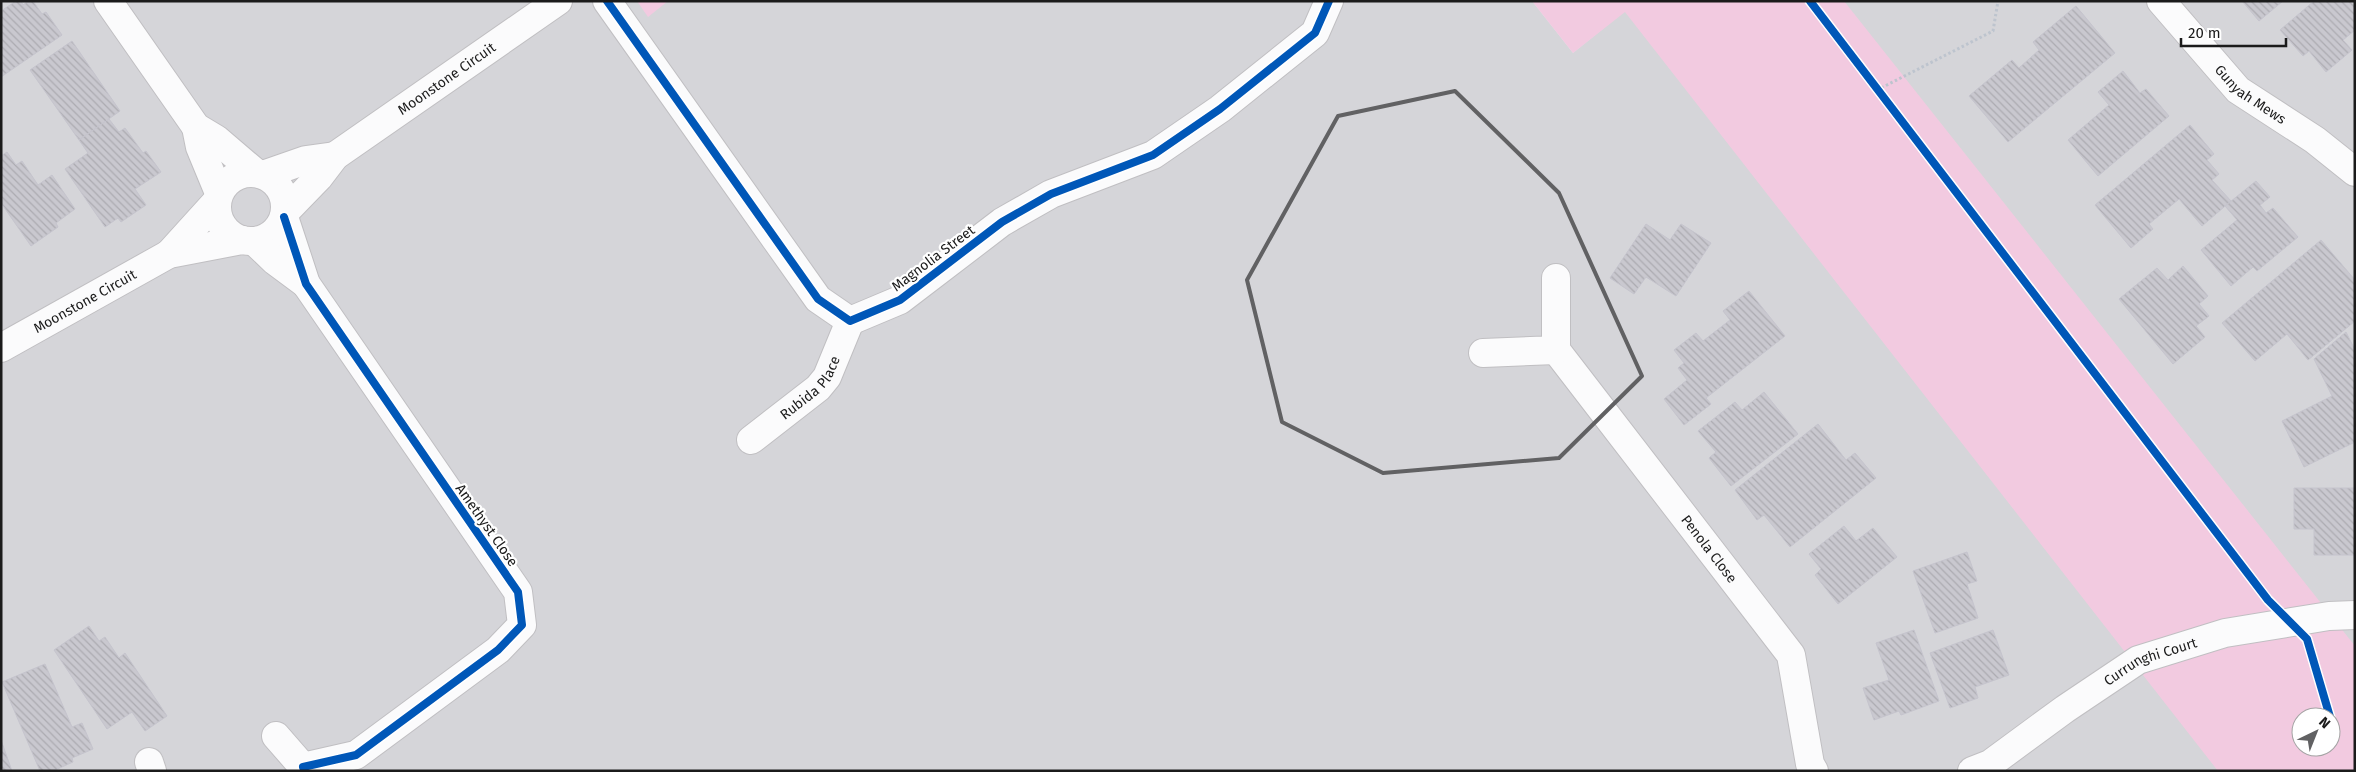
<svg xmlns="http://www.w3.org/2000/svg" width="2356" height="772" font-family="'Fira Sans',sans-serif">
  <defs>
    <pattern id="building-back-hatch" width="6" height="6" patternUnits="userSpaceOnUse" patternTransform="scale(1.25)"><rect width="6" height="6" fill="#c9c8cf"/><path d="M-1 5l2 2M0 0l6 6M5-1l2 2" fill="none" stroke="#acabb1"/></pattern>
  </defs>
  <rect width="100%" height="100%" fill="#e4e2ea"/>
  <path fill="#d5d5d9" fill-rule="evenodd" d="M 1,1 L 1532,1 L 1573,53 L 1637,1 L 2355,1 L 2355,771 L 1,771 ZM 2301,717 L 2331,717 L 2331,747 L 2301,747 Z"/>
  <g fill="#f2cae0" fill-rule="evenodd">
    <polygon points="637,1 668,1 648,17"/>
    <path d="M 1532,1 L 1844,1 L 2355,646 L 2355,771 L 2218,771 L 1625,12 L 1573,53 ZM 2301,717 L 2331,717 L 2331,747 L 2301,747 Z"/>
  </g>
  <g fill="url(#building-back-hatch)" stroke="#c5c4cd">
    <polygon points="16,1 21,1 23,5 28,1 33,1 42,14 46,12 62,35 1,77 1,11"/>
    <polygon points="2242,1 2283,1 2259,21"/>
    <polygon points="2314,1 2355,1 2355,30 2343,40 2352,50 2326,72 2309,51 2303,56 2280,30"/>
    <polygon points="2076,6 2115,53 2008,142 1969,96 2012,60 2019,68 2039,50 2033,42"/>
    <polygon points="72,41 120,111 79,140 30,70"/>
    <polygon points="2123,71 2140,93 2146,89 2169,116 2098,176 2068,140 2109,105 2098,92"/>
    <polygon points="109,119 119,132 125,128 143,153 146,151 161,172 135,189 146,205 121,222 118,218 105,227 65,169 88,153 79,140"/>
    <polygon points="2190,125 2214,154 2207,160 2219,174 2212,180 2231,201 2202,226 2179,199 2149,224 2153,229 2131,248 2095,205"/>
    <polygon points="7,152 16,165 22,161 38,185 52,175 75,209 56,223 58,227 31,246 1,203 1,156"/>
    <polygon points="2256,181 2270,197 2260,205 2266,213 2273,208 2298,237 2257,271 2253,267 2231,286 2201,250 2237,220 2225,206"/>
    <polygon points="1646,224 1670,240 1681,224 1711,243 1676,296 1646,277 1634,294 1610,278"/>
    <polygon points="2321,240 2355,280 2355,321 2308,360 2287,334 2255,361 2222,323"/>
    <polygon points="2183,266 2208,296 2199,304 2209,316 2196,326 2205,337 2173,364 2119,299 2157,268 2168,280"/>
    <polygon points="1749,291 1785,336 1706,398 1711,404 1684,425 1664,399 1687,380 1678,368 1684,363 1674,350 1696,333 1703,341 1730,320 1723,311"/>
    <polygon points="2346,332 2355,350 2355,442 2304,467 2282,421 2332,396 2314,359"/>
    <polygon points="1764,392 1798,434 1731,486 1709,458 1716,452 1698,431 1735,402 1742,410"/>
    <polygon points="1818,424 1846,460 1855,453 1876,478 1790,547 1764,515 1757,520 1735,490"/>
    <polygon points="2294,488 2355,488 2355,555 2314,555 2314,529 2294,529"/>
    <polygon points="1844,526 1856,541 1873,528 1897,557 1838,604 1815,575 1821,569 1809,554"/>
    <polygon points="1967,552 1977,581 1967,584 1978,618 1935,633 1913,571"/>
    <polygon points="89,626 99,641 105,637 119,658 125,653 167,716 145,731 132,712 107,729 54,650"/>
    <polygon points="1914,630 1939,701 1901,715 1899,711 1874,720 1863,688 1889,680 1876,643"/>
    <polygon points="1993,630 2009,675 1975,687 1978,698 1950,708 1930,653"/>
    <polygon points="45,664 72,727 82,723 93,749 72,758 73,762 53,771 40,771 2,682"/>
    <polygon points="1,740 12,771 1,771"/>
  </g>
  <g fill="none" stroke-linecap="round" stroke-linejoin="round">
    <defs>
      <g id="minor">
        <polyline points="108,1 196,127 216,139 256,173"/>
        <polyline points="607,1 818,299 850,321 900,300 1002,222 1051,194 1153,155 1220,109 1315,33 1329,1"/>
        <path id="s1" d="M 2161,1 L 2238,90 L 2315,140 L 2355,172"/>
        <polyline points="196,127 200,147 219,193"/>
        <circle cx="251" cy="207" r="34"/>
        <polyline points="263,175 306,160 335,156"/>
        <path id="s2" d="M 285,212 L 319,177 L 335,156 L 558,1"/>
        <polyline points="284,217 306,284 518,592 522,625 498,650 356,755 303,767"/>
        <polyline points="254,241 275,261 306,284"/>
        <polyline points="169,254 217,201"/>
        <path id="s3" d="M 1,348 L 169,254 L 242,240"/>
        <path id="s4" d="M 1556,350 L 1791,655 L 1810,764 L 1814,771"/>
        <polyline points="1483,353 1556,350 1556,278"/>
        <path id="s5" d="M 751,440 L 818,388 L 827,377 L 850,321"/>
        <polyline points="276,736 303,767 303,771"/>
        <polyline points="149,762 152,771"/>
        <path id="s6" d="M 1972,771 L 1990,764 L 2065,709 L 2138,660 L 2225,633 L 2329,616 L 2355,615"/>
      </g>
    </defs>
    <use href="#minor" stroke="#c0bfc2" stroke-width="30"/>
    <polyline stroke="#bdc4ce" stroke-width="3" stroke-dasharray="2.5 2.5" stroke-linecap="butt" points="1877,90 1993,31 1998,1"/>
    <use href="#minor" stroke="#fbfbfc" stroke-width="28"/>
    <defs>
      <g id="cycleway">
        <polyline points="607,1 818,299 850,321 900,300 1002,222 1051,194 1153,155 1220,109 1315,33 1329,1"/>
        <polyline points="1810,1 2268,600 2307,639 2330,717"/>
        <polyline points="284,217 306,284 518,592 522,625 498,650 356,755 303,767"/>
      </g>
    </defs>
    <use href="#cycleway" stroke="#fff" stroke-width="11"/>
    <use href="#cycleway" stroke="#0057b8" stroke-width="8"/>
  </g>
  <path fill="none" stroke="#616163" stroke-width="4" stroke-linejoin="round" d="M 1455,91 L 1559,193 L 1642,376 L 1559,458 L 1383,473 L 1282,422 L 1247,280 L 1338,116 Z"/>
  <g text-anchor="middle" stroke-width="4.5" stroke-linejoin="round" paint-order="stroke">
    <g font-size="14" fill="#1b1b1b" stroke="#fff">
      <text dy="5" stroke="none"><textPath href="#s2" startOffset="211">Moonstone Circuit</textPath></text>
      <text dy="5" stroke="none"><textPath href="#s1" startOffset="130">Gunyah Mews</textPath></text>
      <text transform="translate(933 258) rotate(-37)" y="5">Magnolia Street</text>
      <text dy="5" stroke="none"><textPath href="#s3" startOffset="96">Moonstone Circuit</textPath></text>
      <text dy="5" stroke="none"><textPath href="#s5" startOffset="80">Rubida Place</textPath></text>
      <text transform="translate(487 525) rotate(55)" y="5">Amethyst Close</text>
      <text dy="5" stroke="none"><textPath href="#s4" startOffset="251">Penola Close</textPath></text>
      <text dy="5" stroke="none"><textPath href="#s6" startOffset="211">Currunghi Court</textPath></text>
    </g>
  </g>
  <rect width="2356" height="772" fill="none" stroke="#1b1b1b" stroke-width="5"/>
  <g transform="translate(2316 732) rotate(43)"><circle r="24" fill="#ffffff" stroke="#a4a4a4"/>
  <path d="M0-4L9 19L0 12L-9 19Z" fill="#616163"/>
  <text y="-8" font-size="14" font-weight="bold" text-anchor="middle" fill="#1b1b1b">N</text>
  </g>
  <path d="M2181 38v8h105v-8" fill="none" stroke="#1b1b1b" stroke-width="2.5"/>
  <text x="2188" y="38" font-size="15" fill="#1b1b1b" stroke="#ffffff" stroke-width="4" paint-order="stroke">20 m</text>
</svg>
